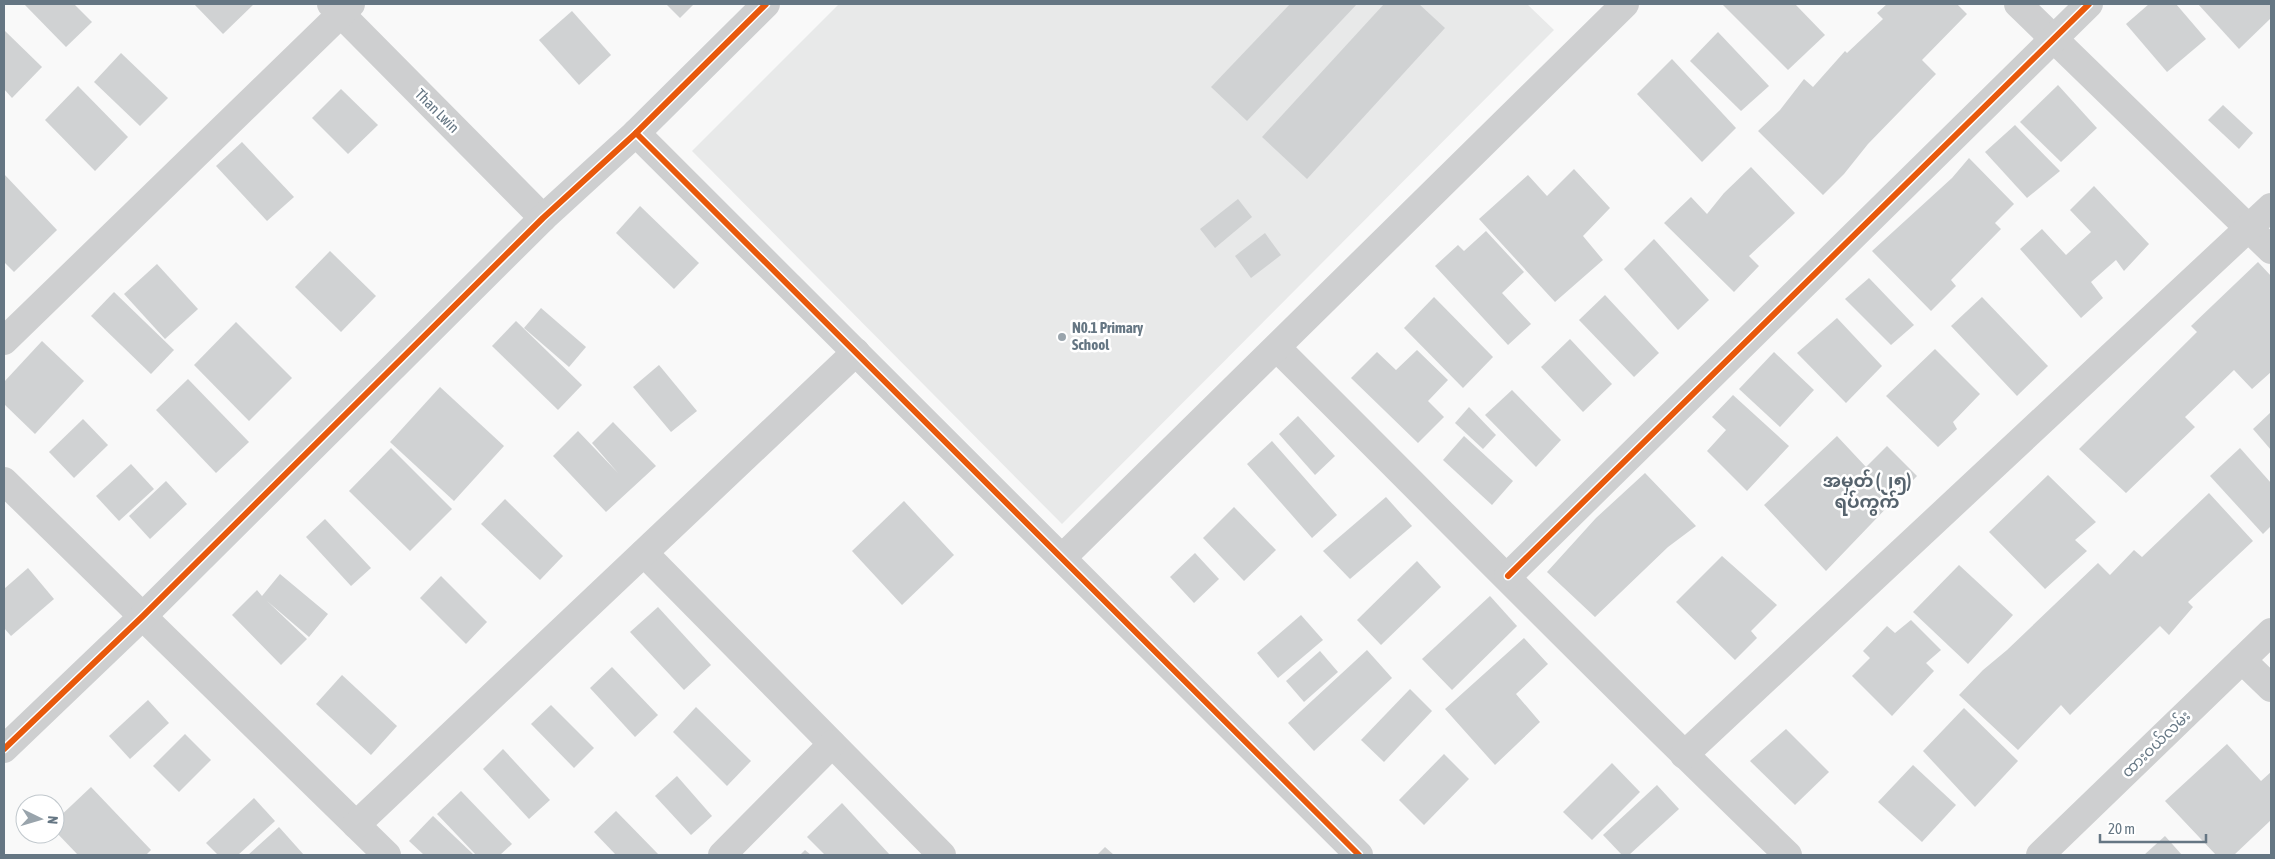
<svg xmlns="http://www.w3.org/2000/svg" width="2275" height="859" font-family="'Asap Condensed','Noto Sans Myanmar',sans-serif">
  <rect width="100%" height="100%" fill="#f9f9f9"/>
  <polygon fill="#e8e9e9" points="839,4 1527,4 1554,30 1062,524 692,151"/>
  <g fill="#d0d2d3">
    <polygon points="24,4 74,4 92,22 66,47"/>
    <polygon points="194,4 254,4 223,34"/>
    <polygon points="666,4 694,4 680,18"/>
    <polygon points="1290,4 1357,4 1247,121 1211,87"/>
    <polygon points="1384,4 1419,4 1445,28 1307,179 1262,137"/>
    <polygon points="1724,4 1795,4 1825,35 1788,70 1723,5"/>
    <polygon points="1887,4 1957,4 1967,14 1922,60 1936,74 1868,144 1844,174 1823,195 1758,131 1780,110 1804,79 1813,87 1845,51 1847,53 1883,19 1877,13"/>
    <polygon points="2149,4 2176,4 2206,39 2167,72 2126,24"/>
    <polygon points="2198,4 2271,4 2271,18 2239,49"/>
    <polygon points="572,11 611,55 579,85 539,40"/>
    <polygon points="4,30 42,67 12,98 4,89"/>
    <polygon points="1718,32 1769,86 1741,111 1690,61"/>
    <polygon points="121,53 168,98 140,126 94,82"/>
    <polygon points="1672,59 1736,128 1702,162 1637,94"/>
    <polygon points="2058,85 2097,128 2061,162 2020,122"/>
    <polygon points="78,86 128,137 95,171 45,120"/>
    <polygon points="341,89 378,125 348,154 312,118"/>
    <polygon points="2223,105 2253,133 2239,149 2208,120"/>
    <polygon points="2015,125 2060,171 2027,198 1985,152"/>
    <polygon points="242,142 294,197 267,221 216,166"/>
    <polygon points="1969,158 2014,204 1995,223 2001,229 1951,280 1956,286 1931,311 1872,251 1952,178"/>
    <polygon points="1751,167 1795,213 1749,256 1759,266 1734,292 1664,223 1691,197 1707,214 1724,193"/>
    <polygon points="1574,169 1610,208 1583,236 1603,260 1555,302 1479,219 1528,175 1547,196"/>
    <polygon points="4,174 57,230 14,272 4,262"/>
    <polygon points="2094,186 2149,244 2124,271 2116,260 2091,282 2103,298 2081,318 2020,249 2042,229 2066,255 2091,232 2070,210"/>
    <polygon points="1238,199 1252,217 1215,248 1200,229"/>
    <polygon points="640,206 699,263 674,289 616,233"/>
    <polygon points="1486,231 1524,272 1502,293 1531,324 1508,345 1435,266 1458,245 1464,251"/>
    <polygon points="1265,233 1281,255 1251,278 1235,256"/>
    <polygon points="1654,239 1709,300 1678,330 1624,269"/>
    <polygon points="330,251 376,296 341,332 295,287"/>
    <polygon points="2258,262 2271,276 2271,372 2252,389 2234,370 2185,417 2195,427 2126,493 2079,449 2197,332 2191,326"/>
    <polygon points="157,264 198,309 165,339 124,294"/>
    <polygon points="1869,278 1914,325 1891,345 1845,299"/>
    <polygon points="114,292 174,350 151,374 91,316"/>
    <polygon points="1605,295 1659,353 1634,377 1579,320"/>
    <polygon points="1434,297 1493,357 1463,388 1404,328"/>
    <polygon points="1982,297 2048,366 2017,396 1951,326"/>
    <polygon points="541,308 586,347 569,367 524,328"/>
    <polygon points="1837,318 1882,366 1846,403 1797,353"/>
    <polygon points="516,321 582,385 558,410 492,346"/>
    <polygon points="236,322 292,378 249,421 194,365"/>
    <polygon points="1570,339 1612,384 1583,412 1541,367"/>
    <polygon points="42,341 84,381 35,434 4,404 4,382"/>
    <polygon points="1935,349 1980,394 1953,422 1957,429 1938,447 1886,396"/>
    <polygon points="1417,350 1448,380 1428,401 1444,417 1418,443 1351,378 1377,352 1396,370"/>
    <polygon points="1774,352 1814,390 1780,427 1739,389"/>
    <polygon points="659,365 697,411 671,432 633,387"/>
    <polygon points="188,379 249,442 216,473 156,410"/>
    <polygon points="440,387 504,446 454,501 390,442"/>
    <polygon points="1512,390 1561,440 1536,467 1485,415"/>
    <polygon points="1733,395 1789,446 1747,491 1707,451 1726,430 1712,417"/>
    <polygon points="1469,407 1496,435 1483,449 1455,423"/>
    <polygon points="2271,412 2271,450 2253,429"/>
    <polygon points="1298,416 1335,456 1315,475 1279,434"/>
    <polygon points="83,419 108,445 74,478 49,452"/>
    <polygon points="613,422 656,466 606,512 553,456 578,431 618,473 592,443"/>
    <polygon points="1464,436 1513,481 1492,505 1443,460"/>
    <polygon points="1837,436 1866,467 1887,446 1917,476 1826,571 1764,505"/>
    <polygon points="1272,441 1337,515 1312,538 1247,464"/>
    <polygon points="391,448 452,509 410,551 349,491"/>
    <polygon points="2240,448 2271,483 2271,526 2263,534 2210,476"/>
    <polygon points="131,464 154,489 119,521 96,496"/>
    <polygon points="1645,473 1696,526 1668,547 1595,617 1547,572 1596,518"/>
    <polygon points="2048,475 2096,522 2075,540 2087,551 2045,589 1989,532"/>
    <polygon points="166,481 187,504 150,539 129,516"/>
    <polygon points="2209,493 2253,541 2188,602 2193,607 2169,635 2160,626 2070,715 2061,705 2018,750 1959,695 1983,670 2007,650 2098,563 2110,575 2134,550 2142,557"/>
    <polygon points="1386,497 1412,526 1350,579 1323,551"/>
    <polygon points="505,499 563,556 540,580 481,524"/>
    <polygon points="904,501 954,555 902,605 852,551"/>
    <polygon points="1234,507 1276,550 1244,581 1203,538"/>
    <polygon points="325,519 371,568 351,586 306,537"/>
    <polygon points="1195,553 1219,579 1194,603 1170,577"/>
    <polygon points="1722,556 1777,605 1751,631 1757,638 1735,660 1676,602"/>
    <polygon points="1417,561 1441,587 1381,645 1357,620"/>
    <polygon points="1959,565 2013,615 1968,664 1913,612"/>
    <polygon points="28,568 54,599 11,636 4,628 4,589"/>
    <polygon points="280,574 328,614 309,637 267,601 307,639 281,665 232,615 257,590 262,596"/>
    <polygon points="441,576 487,622 466,644 420,598"/>
    <polygon points="1490,596 1517,626 1452,690 1422,659"/>
    <polygon points="658,607 711,665 684,690 630,632"/>
    <polygon points="1301,615 1323,640 1278,678 1257,653"/>
    <polygon points="1911,620 1941,650 1926,663 1934,671 1892,716 1852,676 1870,658 1863,651 1887,626 1895,633"/>
    <polygon points="1524,638 1548,664 1516,694 1540,722 1495,765 1445,709"/>
    <polygon points="1367,650 1392,678 1314,751 1288,723"/>
    <polygon points="1320,651 1338,672 1304,702 1286,681"/>
    <polygon points="612,667 658,715 635,737 590,688"/>
    <polygon points="342,675 397,726 371,755 316,704"/>
    <polygon points="1410,689 1432,711 1384,762 1361,740"/>
    <polygon points="148,700 169,723 130,759 109,736"/>
    <polygon points="551,705 594,748 574,768 531,724"/>
    <polygon points="696,707 751,761 727,786 673,732"/>
    <polygon points="1964,708 2018,761 1975,807 1923,751"/>
    <polygon points="1786,729 1829,772 1795,805 1750,761"/>
    <polygon points="185,734 211,760 179,792 153,766"/>
    <polygon points="2227,744 2261,781 2271,772 2271,820 2234,855 2216,855 2165,801"/>
    <polygon points="503,749 550,800 529,819 483,769"/>
    <polygon points="1444,754 1469,779 1424,825 1399,800"/>
    <polygon points="1612,763 1640,792 1592,840 1563,812"/>
    <polygon points="1913,765 1956,805 1922,842 1878,802"/>
    <polygon points="677,776 712,816 691,835 655,796"/>
    <polygon points="1657,785 1679,809 1629,855 1622,855 1603,835"/>
    <polygon points="91,787 151,850 146,855 78,855 55,831 55,821"/>
    <polygon points="461,791 512,844 500,855 476,855 437,814"/>
    <polygon points="254,798 275,821 238,855 218,855 206,843"/>
    <polygon points="842,803 890,855 825,855 807,837"/>
    <polygon points="616,811 659,855 616,855 594,832"/>
    <polygon points="433,816 474,855 424,855 409,841"/>
    <polygon points="279,827 304,855 248,855"/>
    <polygon points="2165,836 2182,855 2144,855"/>
    <polygon points="1105,847 1114,855 1097,855"/>
    <polygon points="805,850 811,855 800,855"/>
  </g>
  <g fill="none" stroke-linecap="round" stroke-linejoin="round">
    <g stroke="#cecfd0" stroke-width="28">
      <polyline points="331,4 543,218"/>
      <polyline points="2018,4 2271,250"/>
      <polyline points="636,133 1359,855"/>
      <polyline points="4,341 351,4"/>
      <path d="M 1277,348 C 1447,517 1615,689 1788,855"/>
      <polyline points="4,481 387,855"/>
      <polyline points="644,553 942,855"/>
      <polyline points="1062,558 1625,4"/>
      <polyline points="1508,576 2089,4"/>
      <polyline points="2242,660 2271,688"/>
      <polyline points="4,749 143,616 543,218 636,133 766,4"/>
      <polyline points="1684,755 2271,207"/>
      <polyline points="356,825 856,352"/>
      <polyline points="722,855 832,744"/>
      <polyline points="2040,855 2271,632"/>
    </g>
    <defs>
      <g id="cycleway">
        <polyline points="636,133 1359,855"/>
        <polyline points="1508,576 2089,4"/>
        <polyline points="4,749 143,616 543,218 636,133 766,4"/>
      </g>
    </defs>
    <use href="#cycleway" stroke="#fff" stroke-width="9"/>
    <use href="#cycleway" stroke="#e8590c" stroke-width="6"/>
  </g>
  <circle fill="#99a4ac" stroke="#fff" stroke-width="2" cx="1062" cy="337" r="5"/>
  <g text-anchor="middle" stroke-width="5" stroke-linejoin="round" paint-order="stroke">
    <g font-size="15" fill="#657683" stroke="#fff">
      <text transform="translate(437 111) rotate(45)" y="5">Than Lwin</text>
      <text transform="translate(2156 744) rotate(-44)" y="5">ထားဝယ်လမ်း</text>
    </g>
    <g font-size="15" font-weight="bold" fill="#657683" stroke="#fff" text-anchor="start">
      <text x="1072" y="333">N0.1 Primary<tspan x="1072" dy="17">School</tspan></text>
    </g>
    <g font-size="18" font-weight="bold" fill="#57646e" stroke="#fff">
      <text x="1867" y="487">အမှတ် (၂၅)<tspan x="1867" dy="21">ရပ်ကွက်</tspan></text>
    </g>
  </g>
  <rect width="2275" height="859" fill="none" stroke="#657683" stroke-width="10"/>
  <g transform="translate(40 819) rotate(95)"><circle r="24" fill="#ffffff" stroke="#c1c8cd"/>
  <path d="M0-4L9 19L0 12L-9 19Z" fill="#99a4ac"/>
  <text y="-8" font-size="14" font-weight="bold" text-anchor="middle" fill="#657683">N</text>
  </g>
  <path d="M2100 834v8h106v-8" fill="none" stroke="#657683" stroke-width="2.5"/>
  <text x="2108" y="834" font-size="15" fill="#657683" stroke="#ffffff" stroke-width="4" paint-order="stroke">20 m</text>
</svg>
